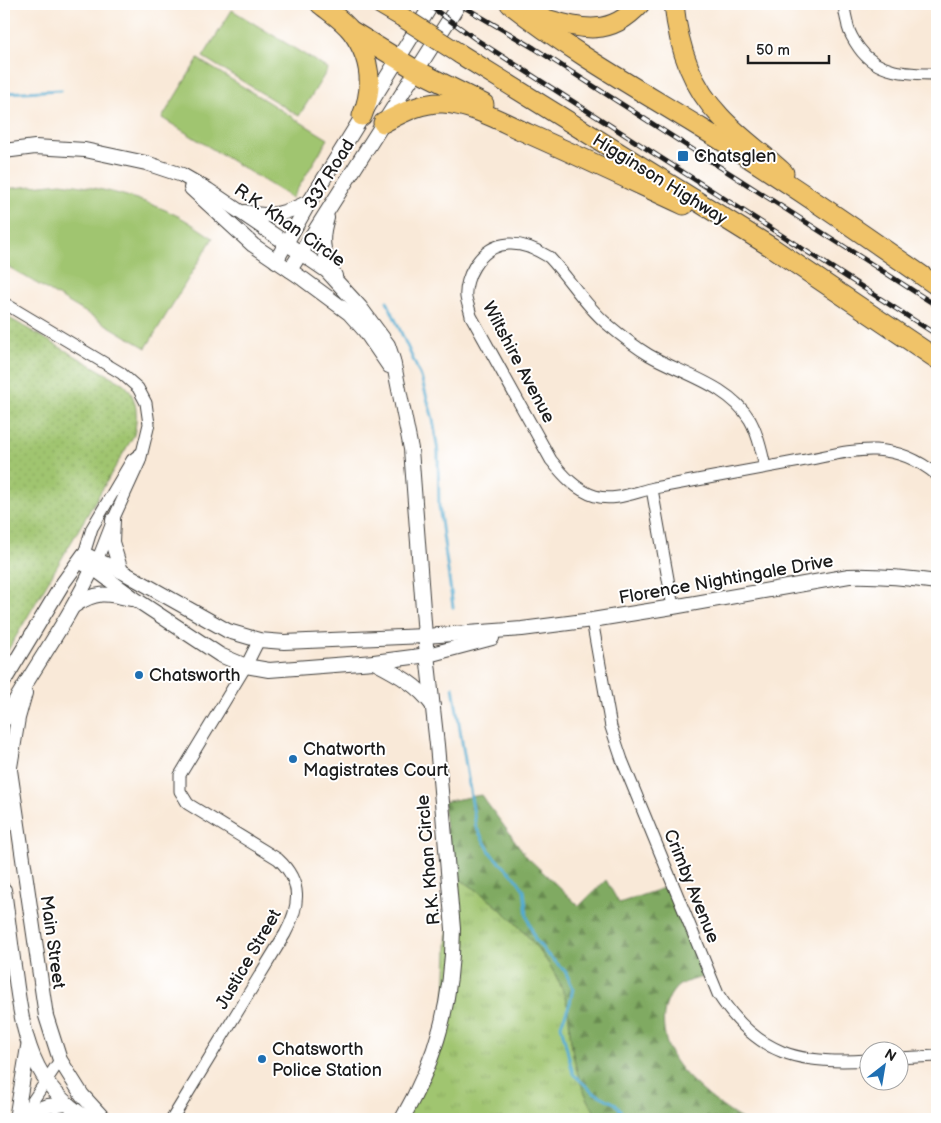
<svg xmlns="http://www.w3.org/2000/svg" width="941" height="1123" font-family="'Balsamiq Sans',sans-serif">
  <defs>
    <pattern id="grass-tufts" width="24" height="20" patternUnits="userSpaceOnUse" patternTransform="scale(1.25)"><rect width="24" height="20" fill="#a0c570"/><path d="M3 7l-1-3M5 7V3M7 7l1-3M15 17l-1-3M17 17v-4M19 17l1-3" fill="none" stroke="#89a960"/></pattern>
    <pattern id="forest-firs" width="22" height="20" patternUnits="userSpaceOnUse" patternTransform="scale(1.25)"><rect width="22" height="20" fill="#80aa62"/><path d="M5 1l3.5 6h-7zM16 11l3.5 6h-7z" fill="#688a50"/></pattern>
    <pattern id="park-dots" width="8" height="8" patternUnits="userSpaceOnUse" patternTransform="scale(1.25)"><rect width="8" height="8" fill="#a0c570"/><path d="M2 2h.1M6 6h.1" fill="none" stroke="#89a960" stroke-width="1.8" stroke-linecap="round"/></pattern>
  </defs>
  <rect width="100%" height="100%" fill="#fff"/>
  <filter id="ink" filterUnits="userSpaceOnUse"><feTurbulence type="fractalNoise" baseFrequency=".02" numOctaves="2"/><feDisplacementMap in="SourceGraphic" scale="10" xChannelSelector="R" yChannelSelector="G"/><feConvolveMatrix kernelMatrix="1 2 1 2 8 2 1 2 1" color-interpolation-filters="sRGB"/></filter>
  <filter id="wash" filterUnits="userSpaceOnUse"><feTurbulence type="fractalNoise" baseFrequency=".0096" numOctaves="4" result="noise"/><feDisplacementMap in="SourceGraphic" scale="20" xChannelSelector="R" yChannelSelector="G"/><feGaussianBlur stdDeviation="1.12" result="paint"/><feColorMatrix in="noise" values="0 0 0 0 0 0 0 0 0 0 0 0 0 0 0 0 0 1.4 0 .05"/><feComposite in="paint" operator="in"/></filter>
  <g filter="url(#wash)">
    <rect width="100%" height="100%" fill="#f9e9d8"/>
    <path fill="url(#grass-tufts)" stroke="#5e7046" d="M 450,874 C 461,880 472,886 482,894 C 515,919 554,960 566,1000 C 570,1013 569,1028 571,1041 C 575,1071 583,1094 599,1119 L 403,1119 L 444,1024 Z"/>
    <path fill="url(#forest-firs)" stroke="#4e633f" d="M 481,795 L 527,857 L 579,906 L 606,880 L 619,903 L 672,885 L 708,975 C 701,978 682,982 677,987 C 656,1008 662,1044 678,1065 C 690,1082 724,1110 742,1119 L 599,1119 C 583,1094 575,1071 571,1041 C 569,1028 570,1013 566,1000 C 554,959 515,919 482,894 C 472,886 461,880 450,874 L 443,802 Z"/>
    <path fill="url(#park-dots)" stroke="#5e7046" d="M 4,315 L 124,384 C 138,398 138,416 134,435 L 4,657 Z"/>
    <g fill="#a0c570" stroke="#5e7046">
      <polygon points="232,10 328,69 299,116 203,57"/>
      <polygon points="198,59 328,139 292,198 162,118"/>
      <path d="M 61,183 C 103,188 143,198 180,217 C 191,223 202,231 213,238 L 146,348 L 7,266 L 4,267 L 4,189 Z"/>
    </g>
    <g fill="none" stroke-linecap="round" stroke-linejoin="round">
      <g stroke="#52abcf" stroke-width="3">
        <polyline points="4,93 61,90"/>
        <polyline points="387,301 421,377 433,419 438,452 439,506 453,607"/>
        <polyline points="453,687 476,827 492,855 515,877 524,890 527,916 535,939 546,953 565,971 573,988 570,1003 561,1025 573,1074 593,1092 616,1104 626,1119"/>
      </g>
    </g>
  </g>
  <g filter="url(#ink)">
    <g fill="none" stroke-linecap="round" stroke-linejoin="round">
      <defs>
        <g id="minor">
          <path d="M 845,4 C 843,11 847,19 848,27 C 850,35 854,41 859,48 C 877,74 908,74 937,74"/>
          <polyline points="4,303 121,373 138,388 146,403 149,424 140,461 113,520 97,561"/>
          <path d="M 765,467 C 762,452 758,434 750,420 C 729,385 682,374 649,355 C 634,346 619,334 606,323 C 584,304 569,278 549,257 C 522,240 493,236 474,267 C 469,275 465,287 466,297 C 467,303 470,310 471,316 L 551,460 C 563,475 576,490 595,496 C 614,502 635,492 654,488 C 703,479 751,470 800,461 C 824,457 850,449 875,450 C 899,451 919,460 937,475"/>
          <polyline points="652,489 673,607"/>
          <polyline points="84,554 92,528 132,460 141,453"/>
          <path d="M 592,620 L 611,727 L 622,760 L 718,994 C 757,1055 800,1065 868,1060"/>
          <polyline points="898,1058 937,1056"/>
          <polyline points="22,1117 60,1060"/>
          <path d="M 172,1119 L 285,934 C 300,906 303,882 278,859 L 188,804 L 180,791 L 180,775 L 246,666 L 259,640"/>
        </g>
        <g id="tertiary">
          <path d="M 4,151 L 35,147 L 85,150 L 146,163 L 182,175 L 208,190 L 327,271 L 360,307 L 388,345 L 393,360 L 411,449 L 425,636 L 437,745 L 453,929 C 452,1001 438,1056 402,1119"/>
          <polyline points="191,188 253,245 303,279 349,313 365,331 389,366"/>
          <path d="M 245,212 C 269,219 288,213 310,201"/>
          <path d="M 327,218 C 319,243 324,254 335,276"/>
          <polyline points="276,261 310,201 432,4"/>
          <polyline points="290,270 459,4"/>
          <polyline points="113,520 112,542 121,571"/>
          <polyline points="84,564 100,573 135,599 220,655 246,666 269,670 374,662 428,655 492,638"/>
          <path d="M 74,606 C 96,591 106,593 131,599"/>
          <path d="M 374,662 C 397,674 418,685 433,706"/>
          <path d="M 4,681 L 63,583 L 84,554 L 121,571 L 228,631 L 259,640 L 284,642 L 425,636 L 522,629 L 592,620 L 673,607 L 849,576 C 879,575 908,578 937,582"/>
          <path d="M 4,720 C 34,667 71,617 96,561"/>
          <polyline points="4,755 10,770 46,1016 60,1060 82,1095 104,1119"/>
          <polyline points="10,767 18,718 25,693"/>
          <path d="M 4,890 C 8,918 11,946 15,973 C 23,1034 31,1086 89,1119"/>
          <polyline points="24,1113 48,1106 68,1104"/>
          <polyline points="16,1119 28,1047"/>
        </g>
        <g id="trunk">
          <path d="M 320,4 C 330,12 344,21 352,32 C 371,58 374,87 362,116"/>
          <polyline points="380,4 402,17"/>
          <path d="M 510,4 C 570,51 636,88 701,128 C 781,177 860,232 937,286"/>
          <path d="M 674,4 C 678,44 691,86 720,116 C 739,137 763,153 784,173"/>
          <path d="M 532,15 C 574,26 606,42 640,4"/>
          <polyline points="352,31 416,70 484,104"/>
          <polyline points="460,54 771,247 937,359"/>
          <path d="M 383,123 C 402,113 421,102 443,103 C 473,105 502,122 529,134 C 581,157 632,181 684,205"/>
        </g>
      </defs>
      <use href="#minor" stroke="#3d3b38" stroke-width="13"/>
      <use href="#tertiary" stroke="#3d3b38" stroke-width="16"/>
      <use href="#trunk" stroke="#3d3b38" stroke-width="21"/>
      <use href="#minor" stroke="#fff" stroke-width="11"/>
      <use href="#tertiary" stroke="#fff" stroke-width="14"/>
      <use href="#trunk" stroke="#f0c369" stroke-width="19"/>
      <defs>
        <g id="rail">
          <polyline points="427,4 477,40 937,335"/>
          <polyline points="459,4 534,48 937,306"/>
        </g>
      </defs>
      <use href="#rail" stroke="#1c1c1c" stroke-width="5"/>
      <use href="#rail" stroke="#fff" stroke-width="3" stroke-dasharray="9" stroke-linecap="butt"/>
      <defs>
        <polyline id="trunk-bridge" points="402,17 460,54"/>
      </defs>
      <use href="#trunk-bridge" stroke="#3d3b38" stroke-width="21" stroke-linecap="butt"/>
      <use href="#trunk-bridge" stroke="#f0c369" stroke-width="19"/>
    </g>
  </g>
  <g fill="#1f6fb2" stroke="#fff" stroke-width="2">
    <rect x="677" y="150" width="12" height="12" rx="2.5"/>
    <circle cx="139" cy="675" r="5"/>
    <circle cx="293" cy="759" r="5"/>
    <circle cx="262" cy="1059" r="5"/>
  </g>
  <g text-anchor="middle" stroke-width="4" stroke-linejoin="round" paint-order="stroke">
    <g font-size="18" fill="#1c1c1c" stroke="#fff" text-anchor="start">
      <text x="694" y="162">Chatsglen</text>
      <text x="149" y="681">Chatsworth</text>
      <text x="303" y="755">Chatworth<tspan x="303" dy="21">Magistrates Court</tspan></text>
      <text x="272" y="1055">Chatsworth<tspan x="272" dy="21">Police Station</tspan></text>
    </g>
    <g font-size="18" fill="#1c1c1c" stroke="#fff">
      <text transform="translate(329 174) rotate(-58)" y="6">337 Road</text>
      <text transform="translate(660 179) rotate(32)" y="6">Higginson Highway</text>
      <text transform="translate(290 225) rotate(35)" y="6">R.K. Khan Circle</text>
      <text transform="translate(519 362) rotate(62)" y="6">Wiltshire Avenue</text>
      <text transform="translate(726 579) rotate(-10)" y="6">Florence Nightingale Drive</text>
      <text transform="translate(428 860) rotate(-95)" y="6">R.K. Khan Circle</text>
      <text transform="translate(692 886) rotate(68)" y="6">Crimby Avenue</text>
      <text transform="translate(53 942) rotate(82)" y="6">Main Street</text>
      <text transform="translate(248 959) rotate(-60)" y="6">Justice Street</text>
    </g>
  </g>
  <rect width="941" height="1123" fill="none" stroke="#fff" stroke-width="20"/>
  <g transform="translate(884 1066) rotate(31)"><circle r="24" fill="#ffffff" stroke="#a4a4a4"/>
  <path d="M0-4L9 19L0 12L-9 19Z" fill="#1f6fb2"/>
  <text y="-8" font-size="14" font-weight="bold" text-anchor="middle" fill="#1c1c1c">N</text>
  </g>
  <path d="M748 55v8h81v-8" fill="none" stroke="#1c1c1c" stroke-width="2.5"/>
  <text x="756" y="55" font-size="15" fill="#1c1c1c" stroke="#ffffff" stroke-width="4" paint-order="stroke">50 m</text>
</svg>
